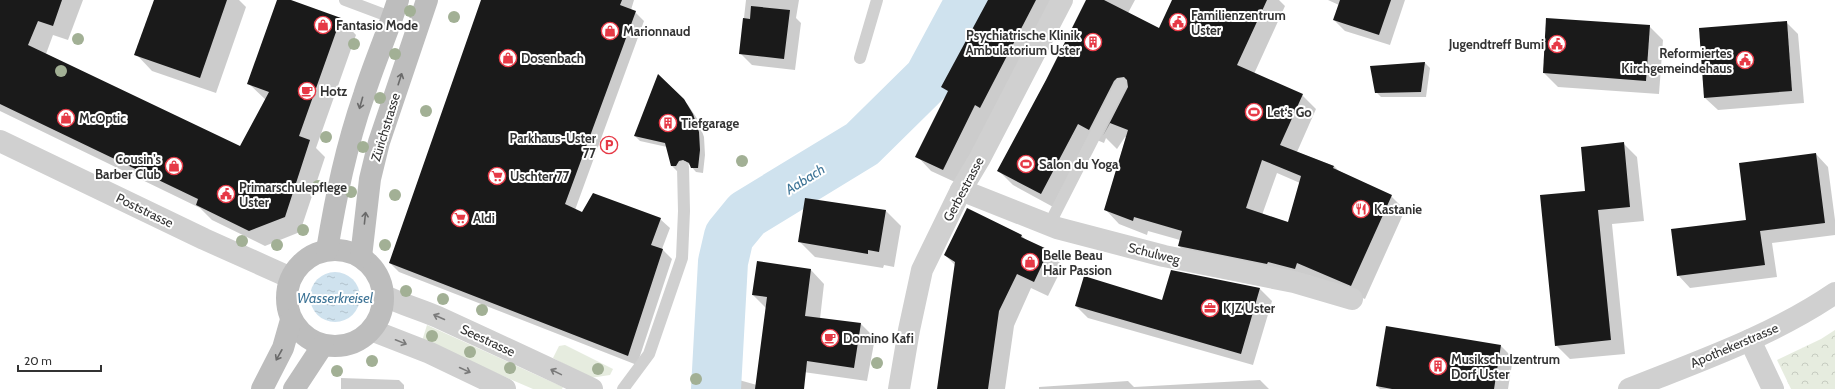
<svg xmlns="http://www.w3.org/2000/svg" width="1835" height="389" font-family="Cabin,sans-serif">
  <defs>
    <pattern id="park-crowns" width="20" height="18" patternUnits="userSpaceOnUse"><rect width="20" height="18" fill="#e6ecdf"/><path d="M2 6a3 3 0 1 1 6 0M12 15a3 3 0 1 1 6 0" fill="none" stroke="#c6cbc0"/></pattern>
    <pattern id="water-ripples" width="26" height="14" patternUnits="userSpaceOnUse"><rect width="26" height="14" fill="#cfe2ee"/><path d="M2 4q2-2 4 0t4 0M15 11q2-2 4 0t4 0" fill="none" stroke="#b2c2cd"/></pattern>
  </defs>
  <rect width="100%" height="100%" fill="#fff"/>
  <g fill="#e6ecdf">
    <polygon points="427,325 563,387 562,389 533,389 422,341"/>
    <polygon points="565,345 613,369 610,375 590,378 553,358 559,346"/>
  </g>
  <polygon fill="url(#park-crowns)" points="1835,330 1835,389 1791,389 1777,360 1821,339"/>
  <circle fill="url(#water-ripples)" cx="335" cy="297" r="25"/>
  <g fill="#0003" fill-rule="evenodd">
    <polygon points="0,0 83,0 68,40 53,35 46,54 240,148 266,100 248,83 278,0 288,0 341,19 356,35 316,148 325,157 300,232 265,246 212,220 200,208 0,111"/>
    <polygon points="155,0 239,0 246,7 216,93 152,71 136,54"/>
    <polygon points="483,0 634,0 631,10 635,12 644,21 575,210 582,213 660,219 670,228 662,249 672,259 637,365 399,272 390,263"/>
    <polygon points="746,0 799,0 796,18 801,23 795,70 752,65 740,53"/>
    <polygon points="989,0 1057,0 957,183 931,171 917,156 948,93 942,87"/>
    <path d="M 1088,0 L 1135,0 L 1128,13 L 1160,29 L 1173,0 L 1279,0 L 1285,6 L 1254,74 L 1302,95 L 1316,109 L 1297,152 L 1334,166 L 1339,171 L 1391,196 L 1405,210 L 1365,299 L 1311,276 L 1193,260 L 1179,246 L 1180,240 L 1148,231 L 1147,235 L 1119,224 L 1105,209 L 1126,137 L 1125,137 L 1117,149 L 1106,138 L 1104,143 L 1092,138 L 1055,208 L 1013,185 L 999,171 ZM 1277,173 L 1300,183 L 1289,223 L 1262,215 Z"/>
    <polygon points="1328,0 1405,0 1390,45 1345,31 1334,20 1339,5"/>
    <polygon points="1786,22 1798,34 1804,103 1718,110 1705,98"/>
    <polygon points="1649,26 1663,40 1659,94 1558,87 1544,73"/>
    <polygon points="1425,63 1430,68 1426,97 1381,97 1376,92 1371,67"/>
    <polygon points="658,75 688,105 698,120 704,137 705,155 703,173 696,172 689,164 677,171 672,166 667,147 640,141 635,136"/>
    <polygon points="1623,143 1637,157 1644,221 1612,224 1625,354 1570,359 1556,345 1586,192"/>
    <polygon points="1816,154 1828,167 1835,220 1835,235 1772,243 1777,277 1690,288 1678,275 1747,221"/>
    <polygon points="885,210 901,226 894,267 884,265 883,268 815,257 799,241"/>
    <polygon points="1022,236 1026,240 1048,251 1063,266 1048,296 1031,288 1014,326 1005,389 938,389 956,266 945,255"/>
    <polygon points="811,270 824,284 820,319 861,324 875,338 867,381 775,368 767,309 753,295"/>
    <polygon points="1260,289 1272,301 1253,365 1088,318 1076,306 1163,301"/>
    <polygon points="1501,346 1513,358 1508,389 1380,389 1377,386"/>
    <polygon points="341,378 399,380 404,385 404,389 341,389"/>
    <polygon points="739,380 771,389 741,389"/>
    <polygon points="1260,380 1269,389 1039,389 1039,387 1128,381 1134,387"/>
  </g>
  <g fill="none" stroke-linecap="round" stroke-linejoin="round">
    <polyline stroke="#cfe2ee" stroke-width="50" points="716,389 723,262 729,236 747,214 862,144 929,78 971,0"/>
  </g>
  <g fill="#1a1a1a" fill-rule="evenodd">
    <polygon points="0,0 62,0 53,26 38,21 28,45 240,146 269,92 247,84 277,0 291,0 341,18 299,136 310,140 285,217 249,231 196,205 198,199 0,104"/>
    <polygon points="154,0 227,0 200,78 134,55"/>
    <polygon points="481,0 622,0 620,5 636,11 565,204 582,212 593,193 661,218 651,245 663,249 628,356 389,263"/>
    <polygon points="988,0 1036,0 980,108 975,105 943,170 915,157 948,91 941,87"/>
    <path d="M 1086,0 L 1104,0 L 1159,28 L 1172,0 L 1267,0 L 1237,65 L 1303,94 L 1280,145 L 1334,166 L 1333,168 L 1392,195 L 1351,286 L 1297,263 L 1295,269 L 1268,262 L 1267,264 L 1178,246 L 1182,231 L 1134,217 L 1133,221 L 1104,210 L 1128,130 L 1110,123 L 1103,136 L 1128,87 L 1127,80 L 1124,77 L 1117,78 L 1114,81 L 1089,130 L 1078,124 L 1041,194 L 997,171 L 1046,80 ZM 1262,160 L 1301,176 L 1288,222 L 1246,208 Z"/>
    <polygon points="1340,0 1391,0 1379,35 1333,20"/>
    <polygon points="751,6 790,10 784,59 739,54 743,18 750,19"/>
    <polygon points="1546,18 1650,25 1646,81 1543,73"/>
    <polygon points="1787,21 1792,91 1704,98 1699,28"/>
    <polygon points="1425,62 1421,92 1375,93 1370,66"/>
    <polygon points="658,74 684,99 693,114 699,132 700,150 698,168 691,168 689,163 683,160 679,161 676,166 671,166 665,143 634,136"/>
    <polygon points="1624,142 1630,207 1598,210 1611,340 1555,346 1540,195 1585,191 1581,147"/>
    <polygon points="1816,153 1825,223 1760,231 1765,265 1677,276 1671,229 1746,220 1739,163"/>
    <polygon points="805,198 886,210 879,252 868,250 868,254 798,242"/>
    <polygon points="967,208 1022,235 1021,237 1049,250 1034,282 1017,274 999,311 988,389 937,389 955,262 944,255"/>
    <polygon points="757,261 811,269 805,316 861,323 854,368 807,361 804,389 755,389 767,297 752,295"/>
    <polygon points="1171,270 1260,288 1241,354 1075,306 1084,276 1162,300"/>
    <polygon points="1386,326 1501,345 1494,389 1392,389 1376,386"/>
  </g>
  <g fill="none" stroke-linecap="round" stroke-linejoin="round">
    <g stroke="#d0d0d0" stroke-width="12">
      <polyline points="345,0 393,18"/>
      <polyline points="860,58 877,0"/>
      <polyline points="1049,225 1121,84"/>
      <polyline points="623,389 649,354 682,258 684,211 683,167"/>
    </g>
    <g stroke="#d0d0d0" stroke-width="22">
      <polyline points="0,141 204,239 291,278"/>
      <polyline points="961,190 1057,228 1164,256 1294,282 1352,299"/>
      <polyline points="1750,340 1773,389"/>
      <polyline points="899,389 909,330 922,270 961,190 980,158 1062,0"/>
    </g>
    <g stroke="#d0d0d0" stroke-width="22">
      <path d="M 383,295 C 402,305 423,310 442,319 C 492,342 542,365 592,389"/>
      <polyline points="371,330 430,353 505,389"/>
      <path d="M 1629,389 C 1699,361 1772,336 1835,293"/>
    </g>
    <g stroke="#bdbdbd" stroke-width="22">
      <circle cx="335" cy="298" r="48"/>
      <path d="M 327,250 C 336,196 346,147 364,95 C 374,63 388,32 398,0"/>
      <polyline points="361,257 370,179 379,142 427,0"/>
      <polyline points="262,389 283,348 291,320"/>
      <polyline points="294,389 323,345"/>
    </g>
  </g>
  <g fill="#a2b095">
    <circle cx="410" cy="11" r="6"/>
    <circle cx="454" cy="17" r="6"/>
    <circle cx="78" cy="39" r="6"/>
    <circle cx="354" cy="44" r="6"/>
    <circle cx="395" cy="54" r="6"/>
    <circle cx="61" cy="71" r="6"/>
    <circle cx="380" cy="98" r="6"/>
    <circle cx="426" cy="111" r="6"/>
    <circle cx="326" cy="137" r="6"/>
    <circle cx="363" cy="147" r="6"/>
    <circle cx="742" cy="161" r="6"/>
    <circle cx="318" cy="186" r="6"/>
    <circle cx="351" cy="192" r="6"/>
    <circle cx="395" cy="195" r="6"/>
    <circle cx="303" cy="230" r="6"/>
    <circle cx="242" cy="241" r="6"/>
    <circle cx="277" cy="245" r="6"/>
    <circle cx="385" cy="245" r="6"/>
    <circle cx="406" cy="291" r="6"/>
    <circle cx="443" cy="299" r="6"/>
    <circle cx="482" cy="310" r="6"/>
    <circle cx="432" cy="336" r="6"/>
    <circle cx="470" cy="352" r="6"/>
    <circle cx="372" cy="361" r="6"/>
    <circle cx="877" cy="363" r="6"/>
    <circle cx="510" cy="368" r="6"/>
    <circle cx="598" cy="369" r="6"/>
    <circle cx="337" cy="371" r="6"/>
    <circle cx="696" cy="379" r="6"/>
  </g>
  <defs><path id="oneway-shaft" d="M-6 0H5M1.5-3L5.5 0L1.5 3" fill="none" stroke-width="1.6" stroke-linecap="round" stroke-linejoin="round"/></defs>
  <g stroke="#6a6a6a">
    <use href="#oneway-shaft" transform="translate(400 79) rotate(-72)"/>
    <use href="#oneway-shaft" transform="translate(361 103) rotate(106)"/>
    <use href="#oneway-shaft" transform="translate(365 218) rotate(-84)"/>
    <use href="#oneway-shaft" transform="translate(279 355) rotate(119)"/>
  </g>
  <g stroke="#7a7a7a">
    <use href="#oneway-shaft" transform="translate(439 317) rotate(-156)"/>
    <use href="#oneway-shaft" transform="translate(401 342) rotate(22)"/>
    <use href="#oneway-shaft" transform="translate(465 370) rotate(25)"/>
    <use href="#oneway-shaft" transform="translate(556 372) rotate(-154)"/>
  </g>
  <defs>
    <symbol id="civic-ring" viewBox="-11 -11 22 22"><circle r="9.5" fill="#fff" stroke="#e63946" stroke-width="1.5"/><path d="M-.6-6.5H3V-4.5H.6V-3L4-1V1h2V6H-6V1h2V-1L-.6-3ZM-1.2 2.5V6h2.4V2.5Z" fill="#e63946"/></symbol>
    <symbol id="shop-ring" viewBox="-11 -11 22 22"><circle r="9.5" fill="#fff" stroke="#e63946" stroke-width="1.5"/><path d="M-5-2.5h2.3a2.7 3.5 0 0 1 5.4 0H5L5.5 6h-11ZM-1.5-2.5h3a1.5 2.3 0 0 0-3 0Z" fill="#e63946"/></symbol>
    <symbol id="building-ring" viewBox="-11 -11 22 22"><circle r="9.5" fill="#fff" stroke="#e63946" stroke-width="1.5"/><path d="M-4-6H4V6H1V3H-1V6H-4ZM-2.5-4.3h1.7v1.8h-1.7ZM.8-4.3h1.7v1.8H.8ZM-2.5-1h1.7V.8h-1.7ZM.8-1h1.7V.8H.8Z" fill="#e63946"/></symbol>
    <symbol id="cafe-ring" viewBox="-11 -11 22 22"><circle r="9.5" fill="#fff" stroke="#e63946" stroke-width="1.5"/><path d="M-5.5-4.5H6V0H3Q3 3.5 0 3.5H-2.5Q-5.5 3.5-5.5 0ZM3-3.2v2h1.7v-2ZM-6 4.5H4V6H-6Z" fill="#e63946"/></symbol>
    <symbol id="stadium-ring" viewBox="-11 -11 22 22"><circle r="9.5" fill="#fff" stroke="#e63946" stroke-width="1.5"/><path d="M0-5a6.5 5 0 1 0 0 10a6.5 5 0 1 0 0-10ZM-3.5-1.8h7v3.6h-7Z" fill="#e63946"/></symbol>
    <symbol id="parking-ring" viewBox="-11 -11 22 22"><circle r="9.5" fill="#fff" stroke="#e63946" stroke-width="1.5"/><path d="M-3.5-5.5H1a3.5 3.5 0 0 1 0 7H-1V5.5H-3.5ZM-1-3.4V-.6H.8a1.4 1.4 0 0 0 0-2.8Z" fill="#e63946"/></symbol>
    <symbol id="supermarket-ring" viewBox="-11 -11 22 22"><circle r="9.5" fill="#fff" stroke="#e63946" stroke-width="1.5"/><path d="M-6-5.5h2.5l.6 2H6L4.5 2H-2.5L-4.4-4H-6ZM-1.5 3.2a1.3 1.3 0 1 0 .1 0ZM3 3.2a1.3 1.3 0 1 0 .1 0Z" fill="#e63946"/></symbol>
    <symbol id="restaurant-ring" viewBox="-11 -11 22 22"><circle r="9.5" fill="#fff" stroke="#e63946" stroke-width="1.5"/><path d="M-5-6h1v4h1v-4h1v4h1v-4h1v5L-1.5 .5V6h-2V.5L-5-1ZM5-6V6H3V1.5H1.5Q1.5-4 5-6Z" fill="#e63946"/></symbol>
    <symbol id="office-ring" viewBox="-11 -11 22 22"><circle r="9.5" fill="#fff" stroke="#e63946" stroke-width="1.5"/><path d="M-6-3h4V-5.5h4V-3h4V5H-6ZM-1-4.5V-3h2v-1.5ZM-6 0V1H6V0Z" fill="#e63946"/></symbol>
  </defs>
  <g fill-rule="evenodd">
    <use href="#civic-ring" x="1168" y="12" width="20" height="20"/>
    <use href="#shop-ring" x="313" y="15" width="20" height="20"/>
    <use href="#shop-ring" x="600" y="21" width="20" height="20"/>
    <use href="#building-ring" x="1083" y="32" width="20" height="20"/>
    <use href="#civic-ring" x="1547" y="34" width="20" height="20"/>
    <use href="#shop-ring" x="498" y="48" width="20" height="20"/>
    <use href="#civic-ring" x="1735" y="50" width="20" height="20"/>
    <use href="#cafe-ring" x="297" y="81" width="20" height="20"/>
    <use href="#stadium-ring" x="1244" y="102" width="20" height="20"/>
    <use href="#shop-ring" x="56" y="108" width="20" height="20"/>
    <use href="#building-ring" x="658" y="113" width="20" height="20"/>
    <use href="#parking-ring" x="599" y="135" width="20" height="20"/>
    <use href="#stadium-ring" x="1016" y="154" width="20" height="20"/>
    <use href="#shop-ring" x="164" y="156" width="20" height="20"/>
    <use href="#supermarket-ring" x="487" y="166" width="20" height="20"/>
    <use href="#civic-ring" x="216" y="184" width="20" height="20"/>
    <use href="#restaurant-ring" x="1351" y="199" width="20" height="20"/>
    <use href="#supermarket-ring" x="450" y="208" width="20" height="20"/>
    <use href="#shop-ring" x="1020" y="252" width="20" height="20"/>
    <use href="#office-ring" x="1200" y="298" width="20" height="20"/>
    <use href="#cafe-ring" x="820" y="328" width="20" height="20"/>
    <use href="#building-ring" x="1428" y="356" width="20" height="20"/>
  </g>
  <g text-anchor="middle" stroke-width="4" stroke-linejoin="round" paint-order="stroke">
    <g font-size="13" font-weight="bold" fill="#333" stroke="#fff" text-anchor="start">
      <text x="1191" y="20">Familienzentrum<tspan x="1191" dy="15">Uster</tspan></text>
      <text x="336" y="30">Fantasio Mode</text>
      <text x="623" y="36">Marionnaud</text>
      <text x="1080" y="40" text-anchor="end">Psychiatrische Klinik<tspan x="1080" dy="15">Ambulatorium Uster</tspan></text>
      <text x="1544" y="49" text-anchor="end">Jugendtreff Bumi</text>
      <text x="1732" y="58" text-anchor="end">Reformiertes<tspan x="1732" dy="15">Kirchgemeindehaus</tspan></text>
      <text x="521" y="63">Dosenbach</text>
      <text x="320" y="96">Hotz</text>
      <text x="1267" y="117">Let‘s Go</text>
      <text x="79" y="123">McOptic</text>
      <text x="681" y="128">Tiefgarage</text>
      <text x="596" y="143" text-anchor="end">Parkhaus-Uster<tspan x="596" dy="15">77</tspan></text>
      <text x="161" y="164" text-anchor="end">Cousin's<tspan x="161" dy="15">Barber Club</tspan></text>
      <text x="1039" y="169">Salon du Yoga</text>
      <text x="510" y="181">Uschter 77</text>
      <text x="239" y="192">Primarschulepflege<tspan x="239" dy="15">Uster</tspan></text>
      <text x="1374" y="214">Kastanie</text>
      <text x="473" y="223">Aldi</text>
      <text x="1043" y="260">Belle Beau<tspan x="1043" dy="15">Hair Passion</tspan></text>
      <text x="1223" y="313">KJZ Uster</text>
      <text x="843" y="343">Domino Kafi</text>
      <text x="1451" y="364">Musikschulzentrum<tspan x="1451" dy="15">Dorf Uster</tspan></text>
    </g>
    <g font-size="13" fill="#333" stroke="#fff">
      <text transform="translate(385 127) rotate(-73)" y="5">Zürichstrasse</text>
      <text transform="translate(963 189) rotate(-62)" y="5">Gerbestrasse</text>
      <text transform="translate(145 210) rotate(26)" y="5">Poststrasse</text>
      <text transform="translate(1154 253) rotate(14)" y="5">Schulweg</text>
      <text transform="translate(488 340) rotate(25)" y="5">Seestrasse</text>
      <text transform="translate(1734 345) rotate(-23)" y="5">Apothekerstrasse</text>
    </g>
    <g font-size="14" font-style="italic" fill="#3f7597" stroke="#fff">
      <text transform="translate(805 179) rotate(-32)" y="5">Aabach</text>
      <text x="335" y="303">Wasserkreisel</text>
    </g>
  </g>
  <path d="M18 365v6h83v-6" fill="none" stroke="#333333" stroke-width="2"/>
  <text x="24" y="365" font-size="12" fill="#333333" stroke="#ffffff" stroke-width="3" paint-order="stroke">20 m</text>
</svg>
